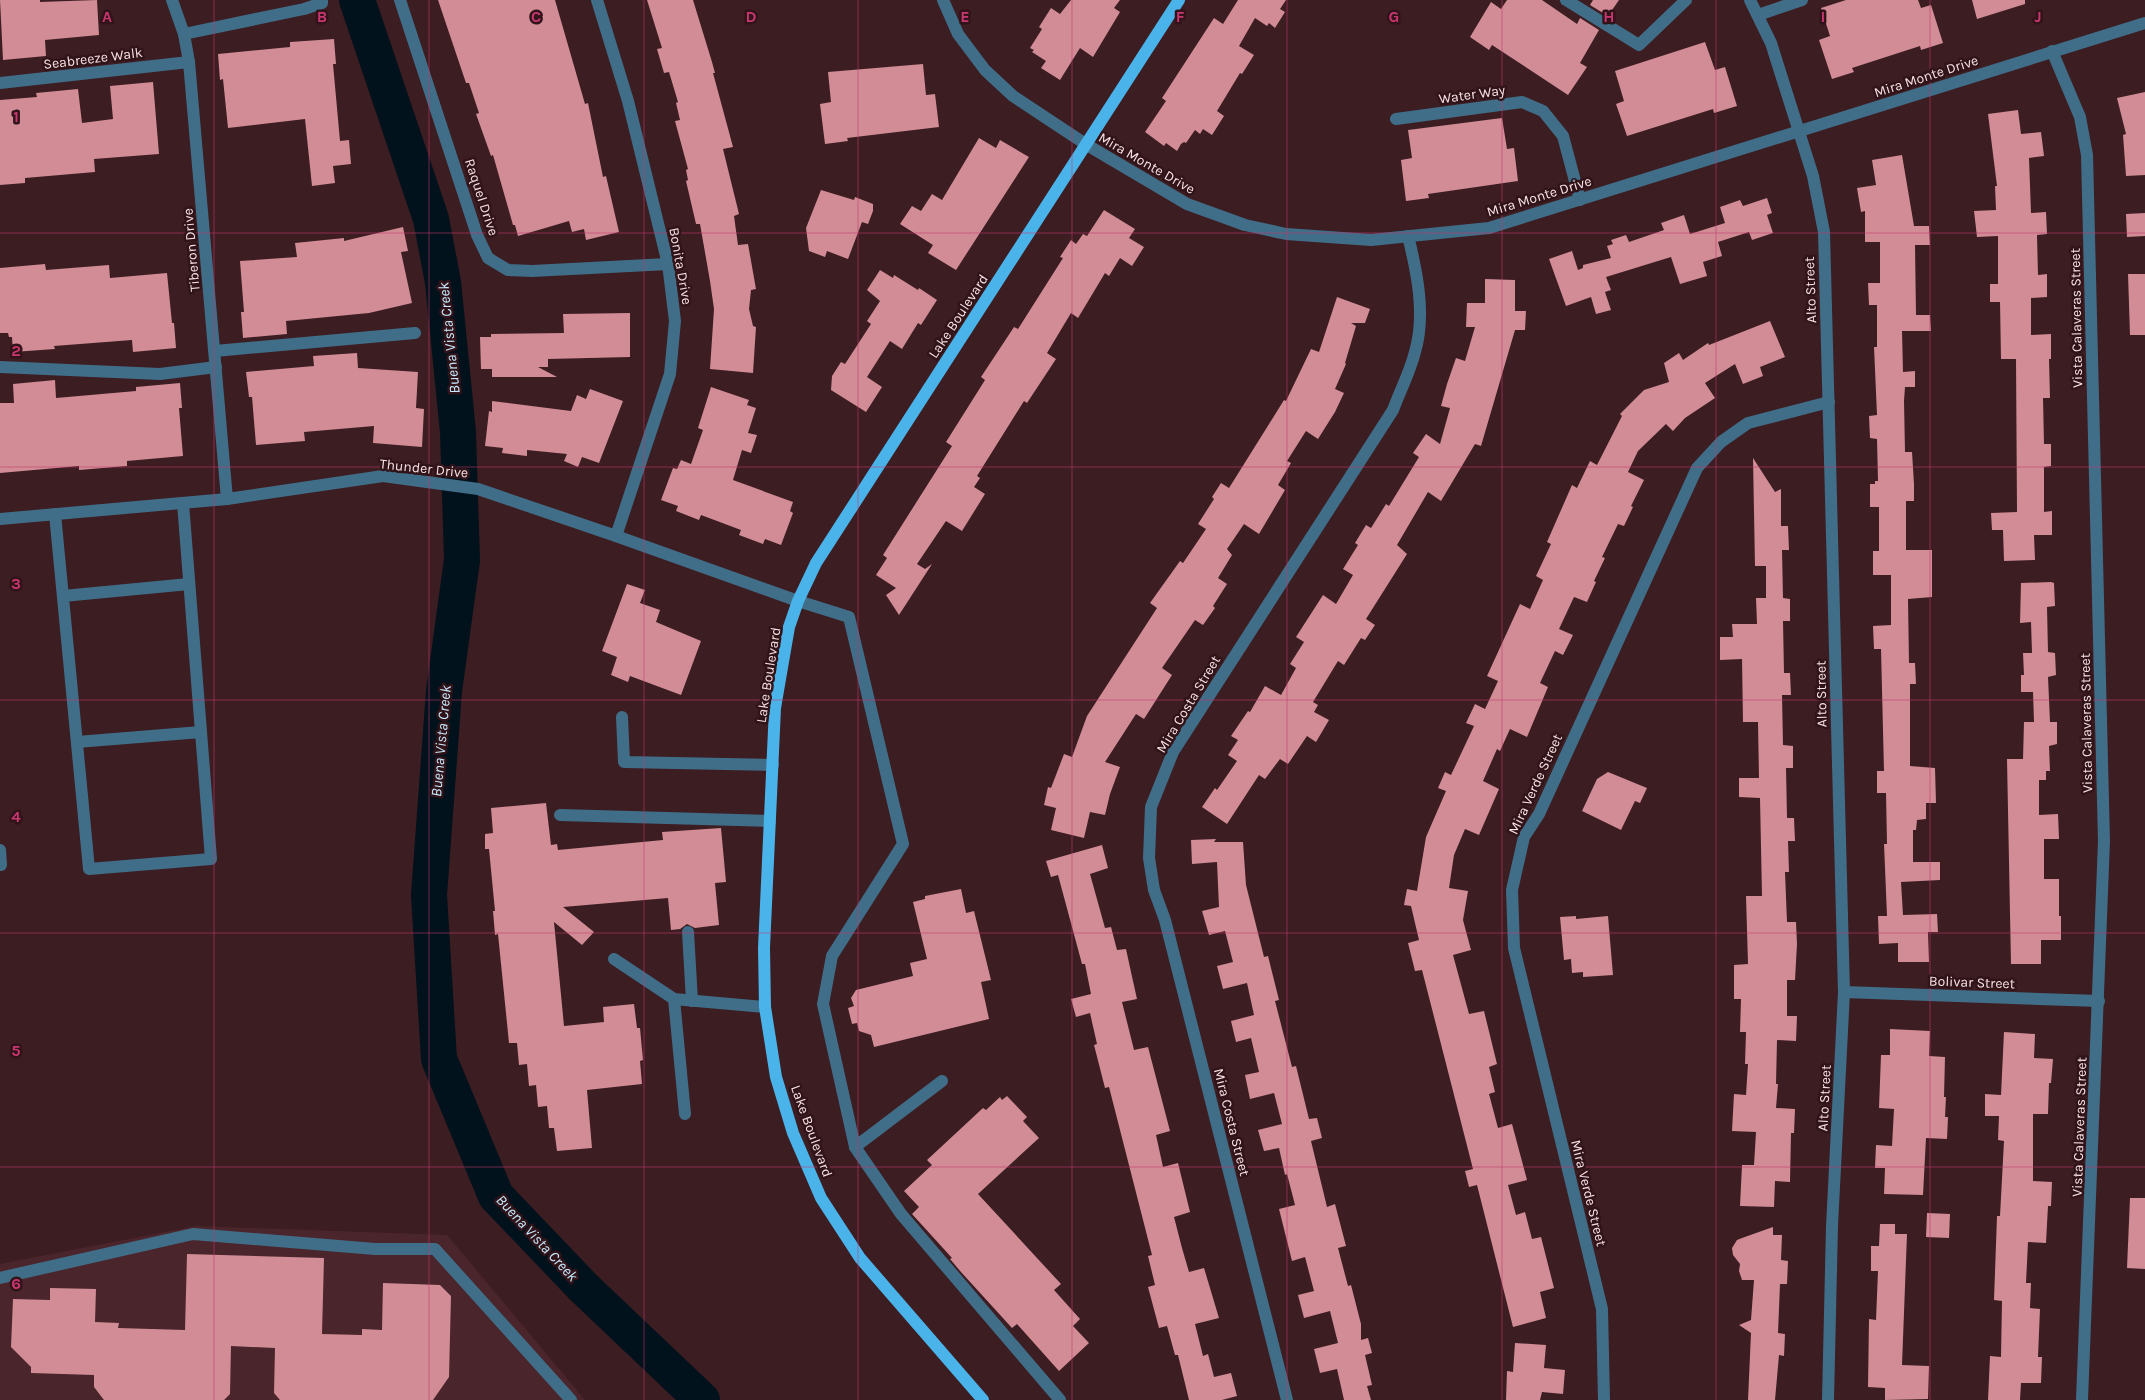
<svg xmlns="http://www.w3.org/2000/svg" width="2145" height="1400" font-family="Karla,sans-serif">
  <rect width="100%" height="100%" fill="#3c1d22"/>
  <polygon fill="#4b252c" points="196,1226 447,1235 585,1400 0,1400 0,1264"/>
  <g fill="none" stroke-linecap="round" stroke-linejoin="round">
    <polyline stroke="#01121c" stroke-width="36" points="357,0 431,219 443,282 458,432 462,560 444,691 429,895 439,1059 496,1196 584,1288 702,1400"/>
  </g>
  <g fill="#d18c96">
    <polygon points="0,0 40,0 40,2 97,0 99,35 45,40 46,56 3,60"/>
    <polygon points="438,0 555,0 585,104 588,103 603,177 606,176 619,232 586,240 584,229 572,232 569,221 518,236 515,225 513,225 493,155 491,156 476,114 479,113 469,83 466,83"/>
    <polygon points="647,0 693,0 712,62 715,73 713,73 733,147 723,149 739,214 734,216 738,245 748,244 756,289 751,290 749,309 753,326 756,327 753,373 710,369 714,309 710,281 700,224 696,224 686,181 688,180 686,170 688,169 675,121 680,120 676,103 678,102 669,72 664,73 657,49 662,48"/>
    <polygon points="1071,0 1120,0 1114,8 1120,12 1093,57 1080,48 1060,80 1041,68 1046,61 1032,52 1034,50 1030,48 1042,29 1039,27 1051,8 1060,14"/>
    <polygon points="1238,0 1286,0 1280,9 1285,12 1275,28 1269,23 1267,26 1255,18 1239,46 1254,55 1242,74 1240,73 1217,111 1224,116 1212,135 1203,129 1200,134 1195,130 1186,143 1184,142 1181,144 1177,151 1166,143 1164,146 1145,132 1166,101 1162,98 1214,18 1223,24"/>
    <polygon points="1507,0 1542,0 1577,24 1580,18 1599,30 1580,63 1587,67 1568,95 1492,45 1489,50 1470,37 1491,2 1501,9"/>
    <polygon points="1593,0 1619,0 1608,16 1590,5"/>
    <polygon points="1846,0 1918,0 1921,8 1931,5 1943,43 1921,50 1920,46 1852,68 1854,72 1832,79 1819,40 1830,36 1821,8"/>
    <polygon points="1972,0 2025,0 2025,4 1977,19"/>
    <polygon points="334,39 336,64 333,64 340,141 349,140 351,164 333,166 335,183 312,186 305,119 228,128 223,79 220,80 218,54 290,47 290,42"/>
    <polygon points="1705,42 1715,70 1725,67 1737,106 1714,113 1713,109 1627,136 1616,104 1624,101 1615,71"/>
    <polygon points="923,64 926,95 935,94 939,127 847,138 848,141 825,144 820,104 831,102 828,72"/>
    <polygon points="153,82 159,154 94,159 95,172 25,178 25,183 0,185 0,100 37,97 36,93 78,89 82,123 113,119 110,86"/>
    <polygon points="2145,92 2145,175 2126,176 2123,135 2126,134 2117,98"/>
    <polygon points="2018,110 2021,134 2041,132 2044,156 2029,158 2031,213 2046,212 2047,234 2037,235 2038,275 2047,274 2047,297 2031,298 2031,335 2051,334 2051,359 2049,359 2050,398 2043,398 2044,444 2051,444 2051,466 2044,467 2044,512 2052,511 2052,535 2034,535 2035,560 2004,561 2003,530 1992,530 1991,513 2017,512 2016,359 2001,359 2000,302 1990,302 1990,284 1998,284 1998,236 1977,237 1974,211 1996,210 1995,186 1997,186 1988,114"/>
    <polygon points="1502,118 1507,149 1514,148 1518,181 1428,194 1429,198 1406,201 1401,160 1412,158 1408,130"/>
    <polygon points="979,138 996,148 1000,140 1029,157 956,270 928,253 933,245 900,224 912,206 921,211 932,194 942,200"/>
    <polygon points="1902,155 1914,226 1929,226 1930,245 1915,245 1916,315 1930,315 1931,331 1902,331 1903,372 1915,371 1915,387 1905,387 1904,401 1905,452 1912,452 1914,484 1914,501 1906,501 1906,550 1932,550 1932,597 1908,599 1909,663 1915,663 1916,684 1910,684 1910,766 1935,768 1936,803 1926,803 1926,819 1917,820 1916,830 1913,830 1913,862 1940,862 1940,880 1901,882 1903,915 1937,914 1938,932 1928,932 1929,962 1898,962 1898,943 1879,944 1878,916 1887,916 1884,844 1887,844 1886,793 1877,793 1877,771 1884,771 1881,649 1874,649 1873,626 1891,625 1891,575 1873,575 1873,551 1879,551 1879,507 1870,507 1870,484 1875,484 1875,481 1878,481 1877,439 1870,438 1869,416 1877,415 1874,347 1877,347 1877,305 1869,305 1868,283 1880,283 1880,242 1865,242 1865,211 1861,212 1857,188 1876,185 1872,160"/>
    <polygon points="821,190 854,200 855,197 873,204 873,211 868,224 862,222 848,259 827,251 825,257 809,251 806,228"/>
    <polygon points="1767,198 1772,213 1767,215 1773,233 1752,240 1749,232 1718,242 1722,256 1703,262 1707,276 1680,284 1671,257 1606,277 1611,290 1605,292 1611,310 1596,314 1591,297 1566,306 1549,259 1572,251 1578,270 1583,268 1583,265 1611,258 1607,246 1613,244 1611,240 1626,235 1629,242 1664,230 1661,223 1684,215 1690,234 1725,223 1720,207 1740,200 1743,206"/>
    <polygon points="1104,210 1135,229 1129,238 1144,247 1132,266 1120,258 1109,276 1105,273 1078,318 1071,313 1047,353 1056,359 1027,403 1024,401 977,476 980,478 974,487 985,494 962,531 946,521 917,564 925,569 932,564 899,615 886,595 896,588 876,575 887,558 883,555 952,446 946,442 985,380 981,377 1014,327 1018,329 1063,258 1060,257 1071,240 1076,244 1083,234 1087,236"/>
    <polygon points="2145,213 2145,236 2127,237 2126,214"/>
    <polygon points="403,227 408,251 401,252 412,303 369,313 286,321 287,334 243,338 241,312 244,312 240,261 297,257 295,243 344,238 344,241"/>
    <polygon points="45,264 46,270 109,265 110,278 167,273 172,323 174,323 176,348 133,352 132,340 54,346 55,349 13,352 12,337 9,337 8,333 0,333 0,268"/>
    <polygon points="880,270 893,278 894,275 918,290 919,288 937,300 921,325 918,323 902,349 890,341 867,377 882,387 866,412 831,390 832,376 841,362 845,364 871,324 867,321 880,301 867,290"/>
    <polygon points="2128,274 2145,274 2145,335 2130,335"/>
    <polygon points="1485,279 1515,280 1515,311 1526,311 1525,330 1515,330 1481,446 1475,444 1441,501 1428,492 1397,545 1407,554 1366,619 1375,625 1365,640 1361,638 1344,665 1338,661 1313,702 1318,705 1314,712 1329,720 1316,742 1307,736 1288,764 1280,759 1265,779 1259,775 1227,824 1202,807 1215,788 1217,790 1237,761 1228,755 1238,740 1231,736 1248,711 1250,712 1265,686 1281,695 1296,668 1290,664 1304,642 1296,637 1323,595 1336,604 1353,575 1343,569 1358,545 1355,543 1366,525 1371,528 1386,504 1389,506 1419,457 1413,453 1426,434 1440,444 1450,408 1441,406 1447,384 1456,358 1465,361 1475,327 1466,327 1467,303 1485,303"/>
    <polygon points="1337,297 1370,309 1365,323 1351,323 1356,326 1345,363 1346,364 1335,389 1344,393 1335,412 1318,439 1306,431 1287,461 1291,463 1278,485 1285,490 1259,534 1244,524 1227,549 1232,555 1218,578 1227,584 1213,606 1215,608 1203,625 1195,620 1162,668 1172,675 1144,719 1136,714 1105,762 1120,767 1110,794 1105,815 1090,812 1084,838 1051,830 1056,808 1044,805 1048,787 1051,788 1064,754 1072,757 1087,716 1157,608 1150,603 1180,561 1183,563 1206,529 1198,524 1214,499 1212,497 1221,483 1229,488 1284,400 1286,401 1311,349 1319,352"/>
    <polygon points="630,313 630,357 548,359 548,367 538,367 557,377 492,377 492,369 481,369 480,337 491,337 491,334 564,333 563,314"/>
    <polygon points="1770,321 1785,357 1760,367 1763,376 1743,384 1735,364 1705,383 1715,398 1685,418 1673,431 1666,424 1638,451 1628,472 1644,480 1631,506 1633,507 1624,526 1618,524 1602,557 1605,558 1594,581 1596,582 1587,602 1574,597 1559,629 1573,635 1563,655 1555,651 1540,683 1548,687 1527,737 1510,729 1500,751 1497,749 1483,781 1499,789 1479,835 1465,829 1454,855 1449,888 1468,891 1463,920 1471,950 1453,955 1469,1014 1484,1011 1497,1064 1489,1067 1495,1092 1489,1094 1498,1128 1512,1124 1527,1180 1508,1185 1516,1215 1525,1212 1532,1239 1541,1237 1554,1288 1540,1292 1546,1318 1513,1327 1477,1185 1469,1187 1465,1171 1473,1169 1422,970 1415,971 1408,943 1419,940 1411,906 1404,905 1407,889 1417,891 1426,837 1446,791 1438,788 1445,772 1451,775 1474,726 1466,723 1475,704 1485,709 1498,681 1487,676 1520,604 1530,609 1543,580 1536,576 1551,544 1547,542 1572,485 1577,488 1590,461 1597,465 1622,416 1620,414 1644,390 1669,382 1664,363 1679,353 1683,360 1708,343 1709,345"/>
    <polygon points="357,353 358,368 418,372 416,408 424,409 422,447 373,443 374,426 304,432 305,441 256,445 252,397 249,397 246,372 314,366 313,356"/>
    <polygon points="55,380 56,398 136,391 136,387 180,383 182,408 179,408 183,456 127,461 127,466 79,470 79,466 0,473 0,403 14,403 13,384"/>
    <polygon points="711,387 749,400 747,405 756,408 748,433 757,435 751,453 742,450 733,480 793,502 790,511 793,513 781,545 765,539 763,544 739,535 741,530 701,515 699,520 676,511 678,506 661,500 673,468 677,469 681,460 691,464 703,430 698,428"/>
    <polygon points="590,389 623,401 599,463 582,457 578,467 564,461 567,454 527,450 527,456 502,453 503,448 485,446 489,411 492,412 492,401 571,411 577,395 586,399"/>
    <polygon points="1753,458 1775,492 1781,489 1781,526 1788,526 1789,550 1782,550 1783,598 1790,599 1790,621 1783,621 1784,673 1790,673 1791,695 1782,695 1783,745 1793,746 1793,768 1786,768 1787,818 1794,818 1795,841 1788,841 1789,872 1785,872 1787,922 1796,922 1797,944 1795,980 1787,980 1787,1016 1797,1016 1796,1041 1777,1040 1776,1084 1778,1084 1776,1108 1795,1109 1794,1133 1791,1133 1790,1182 1775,1181 1774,1207 1740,1206 1742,1165 1754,1165 1756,1132 1732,1131 1734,1094 1746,1095 1748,1064 1745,1064 1746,1032 1740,1032 1741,999 1734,999 1734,965 1748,964 1746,896 1762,896 1760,798 1739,797 1739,778 1759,778 1758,722 1743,722 1742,659 1720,660 1720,637 1733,637 1732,624 1757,624 1756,598 1766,598 1766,566 1755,566"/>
    <polygon points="2051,582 2054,583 2055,606 2047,607 2048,652 2055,653 2056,675 2048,677 2050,722 2057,722 2057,744 2049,746 2050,771 2046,771 2046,780 2039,780 2039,815 2058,814 2059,839 2044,839 2044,879 2059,879 2059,916 2061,916 2061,940 2041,940 2041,964 2011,964 2007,759 2023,759 2024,722 2034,722 2033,692 2021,692 2021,675 2024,675 2023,653 2032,653 2031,622 2020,623 2021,583"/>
    <polygon points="627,584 645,590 640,603 660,610 656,622 701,641 681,695 630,676 628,682 611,675 617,657 602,651"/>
    <polygon points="1608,772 1647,788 1640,803 1635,801 1621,830 1582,811 1597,779"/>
    <polygon points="546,803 551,845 557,844 558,850 663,840 662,832 721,828 726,882 715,883 719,925 695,928 687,924 680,929 671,930 668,898 563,907 594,932 582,945 554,922 564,1026 604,1022 603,1007 634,1004 637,1028 640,1028 643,1060 640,1061 642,1084 587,1090 592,1148 557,1151 554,1128 549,1128 547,1106 538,1107 536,1085 529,1086 527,1064 519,1065 517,1043 509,1043 498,934 495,935 493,911 495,911 489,849 485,849 485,834 493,833 491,808"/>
    <polygon points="1216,839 1214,842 1243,842 1246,885 1264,957 1268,956 1279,1000 1275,1001 1292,1067 1296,1066 1309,1119 1317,1118 1322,1138 1311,1141 1327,1207 1335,1204 1346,1246 1338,1248 1348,1286 1351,1285 1361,1324 1361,1340 1368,1338 1372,1353 1365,1355 1372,1385 1367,1386 1371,1400 1344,1400 1337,1369 1320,1373 1314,1349 1338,1343 1330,1311 1304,1318 1298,1295 1314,1291 1305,1257 1292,1261 1279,1209 1295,1205 1287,1174 1285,1175 1279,1148 1264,1151 1258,1130 1282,1124 1274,1093 1250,1099 1245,1075 1259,1072 1251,1038 1236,1042 1231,1021 1254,1015 1247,983 1223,989 1217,966 1233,962 1225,931 1209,935 1202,911 1219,907 1217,862 1192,864 1191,840"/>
    <polygon points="1102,845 1108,868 1090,874 1105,928 1111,927 1117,950 1126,949 1131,972 1137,999 1122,1002 1134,1050 1148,1047 1170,1131 1156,1135 1163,1167 1178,1163 1190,1212 1174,1217 1182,1248 1189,1272 1204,1268 1219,1318 1195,1324 1203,1356 1208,1354 1214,1377 1231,1373 1237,1396 1222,1400 1189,1400 1178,1355 1175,1355 1167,1326 1159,1328 1148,1287 1155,1285 1148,1256 1152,1255 1109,1087 1105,1088 1094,1045 1097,1044 1090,1013 1076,1017 1071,999 1091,994 1085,964 1082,964 1058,875 1051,877 1046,861"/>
    <polygon points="961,889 966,913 974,911 991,980 981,982 989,1019 874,1047 871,1035 859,1031 857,1023 852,1024 848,1008 854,1006 851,998 856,990 913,976 910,963 927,959 913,902 925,899 925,896"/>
    <polygon points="1576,916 1576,919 1608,916 1613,975 1583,977 1583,972 1572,973 1571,959 1564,960 1560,917"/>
    <polygon points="1890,1029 1930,1031 1929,1056 1945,1057 1944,1097 1946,1097 1945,1117 1948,1117 1947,1139 1926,1138 1923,1195 1884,1194 1885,1168 1875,1168 1876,1145 1892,1146 1894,1109 1879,1108 1881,1055 1890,1055"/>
    <polygon points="2004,1032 2035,1034 2034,1058 2053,1059 2051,1083 2049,1083 2048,1114 2033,1114 2033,1181 2052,1182 2051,1206 2048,1206 2046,1243 2028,1242 2026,1283 2031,1283 2030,1308 2040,1309 2038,1357 2042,1357 2041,1383 2021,1383 2020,1400 1988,1400 1990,1356 2001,1357 2002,1301 1994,1300 1997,1216 2000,1216 2004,1141 1998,1140 1999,1116 1985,1116 1985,1094 2001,1095"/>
    <polygon points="1007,1096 1027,1117 1023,1121 1039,1138 978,1194 1061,1284 1054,1290 1080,1319 1073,1326 1089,1343 1059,1371 1017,1324 1012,1328 961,1272 950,1259 952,1258 912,1214 919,1207 904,1191 932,1165 927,1160 983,1108 986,1110 1000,1097 1002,1100"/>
    <polygon points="2130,1198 2145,1198 2145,1269 2127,1268"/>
    <polygon points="1927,1213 1950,1214 1949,1238 1926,1237"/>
    <polygon points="1880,1224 1895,1224 1895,1234 1907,1234 1902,1365 1929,1366 1928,1399 1885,1400 1885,1388 1868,1387 1869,1319 1876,1320 1878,1271 1871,1271 1871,1246 1879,1246"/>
    <polygon points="1773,1227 1773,1235 1782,1235 1781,1260 1788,1261 1787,1284 1780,1284 1778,1333 1785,1334 1784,1356 1779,1355 1775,1400 1748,1400 1751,1333 1739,1325 1751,1320 1754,1280 1742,1280 1739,1271 1740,1264 1733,1255 1732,1248 1737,1240 1742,1238"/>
    <polygon points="187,1254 324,1258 322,1334 362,1335 362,1329 382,1330 383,1283 440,1285 451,1296 449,1377 433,1400 280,1400 274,1393 275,1348 231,1346 230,1394 224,1400 104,1400 94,1387 94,1375 31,1373 31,1367 11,1347 13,1299 50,1300 50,1288 96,1289 95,1322 119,1323 118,1328 185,1330"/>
    <polygon points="1515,1343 1546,1345 1544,1368 1565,1370 1563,1394 1542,1392 1540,1400 1506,1400 1507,1371 1513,1372"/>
  </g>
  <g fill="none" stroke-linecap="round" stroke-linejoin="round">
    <g stroke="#406e88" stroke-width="12">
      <polyline points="172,0 184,34 189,62 227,499"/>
      <polyline points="400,0 477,235 488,258 508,270 532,271 668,264"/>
      <polyline points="597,0 628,101 668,264 675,321 670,374 616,536"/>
      <polyline points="943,0 958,34 985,70 1013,96 1087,145 1187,204 1245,225 1286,234 1371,240 1489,228 2145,23"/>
      <polyline points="1566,0 1639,45 1686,0"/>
      <polyline points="1750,0 1771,43 1813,176 1824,232 1844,992 1832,1226 1828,1400"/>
      <polyline points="1758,15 1802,0"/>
      <polyline points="184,34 304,9 322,3 322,0"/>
      <polyline points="2052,51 2080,117 2087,155 2104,841 2082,1400"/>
      <polyline points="0,83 189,62"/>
      <polyline points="1396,119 1522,102 1543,111 1563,136 1580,200"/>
      <polyline points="215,351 415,333"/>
      <polyline points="0,367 160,374 216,367"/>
      <polyline points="55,514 89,869 211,859 183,503"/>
      <polyline points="0,519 227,499 383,476 478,489 616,536 798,601 849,617 903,844 832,956 823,1004 855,1147 901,1214 1060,1400"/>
      <polyline points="63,596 189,584"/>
      <polyline points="622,717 624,762 773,765"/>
      <polyline points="77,742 201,732"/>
      <polyline points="560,815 770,821"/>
      <polyline points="0,850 1,865"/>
      <polyline points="688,932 692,1001"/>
      <polyline points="614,959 674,999 765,1007"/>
      <polyline points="1844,992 2099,1001"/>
      <polyline points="674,999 685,1114"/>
      <polyline points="855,1147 942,1081"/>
      <polyline points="0,1278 193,1234 375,1249 435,1249 571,1400"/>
      <path d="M 1287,1400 L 1165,920 L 1154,890 L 1149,858 L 1151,807 L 1173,752 L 1393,410 C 1400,391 1410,372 1415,352 C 1426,315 1417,272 1408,236"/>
      <polyline points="1604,1400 1602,1309 1514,948 1512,890 1524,837 1539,814 1697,468 1721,442 1748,423 1829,402"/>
    </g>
    <polyline stroke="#4ab3e9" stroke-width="12" points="983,1400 860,1258 821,1198 793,1133 776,1077 765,1007 764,948 775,708 789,627 798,601 816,563 1179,0"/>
  </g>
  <path fill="none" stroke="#ca3670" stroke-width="1" stroke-opacity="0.55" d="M 214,0 L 214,1400M 429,0 L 429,1400M 644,0 L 644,1400M 858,0 L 858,1400M 1072,0 L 1072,1400M 1287,0 L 1287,1400M 1502,0 L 1502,1400M 1716,0 L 1716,1400M 1930,0 L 1930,1400M 0,233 L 2145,233M 0,467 L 2145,467M 0,700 L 2145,700M 0,933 L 2145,933M 0,1167 L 2145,1167"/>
  <g text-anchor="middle" stroke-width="5" stroke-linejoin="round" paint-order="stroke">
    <g font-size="14" fill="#f8e2e4" stroke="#311419">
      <text transform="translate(93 58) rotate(-7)" y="5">Seabreeze Walk</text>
      <text transform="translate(1926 76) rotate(-18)" y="5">Mira Monte Drive</text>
      <text transform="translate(1472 94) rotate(-8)" y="5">Water Way</text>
      <text transform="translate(1147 163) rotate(30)" y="5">Mira Monte Drive</text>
      <text transform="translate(1539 196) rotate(-17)" y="5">Mira Monte Drive</text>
      <text transform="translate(482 197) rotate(72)" y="5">Raquel Drive</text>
      <text transform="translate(191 250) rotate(-95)" y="5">Tiberon Drive</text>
      <text transform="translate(681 266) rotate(80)" y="5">Bonita Drive</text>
      <text transform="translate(1810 290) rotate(-92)" y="5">Alto Street</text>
      <text transform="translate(958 316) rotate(-57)" y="5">Lake Boulevard</text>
      <text transform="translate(2076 318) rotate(-91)" y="5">Vista Calaveras Street</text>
      <text transform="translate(424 468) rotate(6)" y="5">Thunder Drive</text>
      <text transform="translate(768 675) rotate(-81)" y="5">Lake Boulevard</text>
      <text transform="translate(1821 694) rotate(-91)" y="5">Alto Street</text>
      <text transform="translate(1188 704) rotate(-59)" y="5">Mira Costa Street</text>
      <text transform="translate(2086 723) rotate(-91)" y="5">Vista Calaveras Street</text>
      <text transform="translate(1535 784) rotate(-65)" y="5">Mira Verde Street</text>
      <text transform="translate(1972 982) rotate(2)" y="5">Bolivar Street</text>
      <text transform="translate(1824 1098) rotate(-87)" y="5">Alto Street</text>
      <text transform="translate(1232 1122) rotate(76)" y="5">Mira Costa Street</text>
      <text transform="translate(2079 1127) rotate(-88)" y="5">Vista Calaveras Street</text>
      <text transform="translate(812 1131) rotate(70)" y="5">Lake Boulevard</text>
      <text transform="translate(1589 1193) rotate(76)" y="5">Mira Verde Street</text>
    </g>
    <g font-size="15" font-style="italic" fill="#c6e9fe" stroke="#311419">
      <text transform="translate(449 338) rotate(-96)" y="5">Buena Vista Creek</text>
      <text transform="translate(441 741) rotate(-85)" y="5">Buena Vista Creek</text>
      <text transform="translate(537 1238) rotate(47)" y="5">Buena Vista Creek</text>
    </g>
  </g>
  <g font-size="16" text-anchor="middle" font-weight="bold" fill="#ca3670" stroke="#311419" stroke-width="5" stroke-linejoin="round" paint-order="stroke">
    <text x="107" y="22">A</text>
    <text x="322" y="22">B</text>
    <text x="536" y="22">C</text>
    <text x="751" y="22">D</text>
    <text x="965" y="22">E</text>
    <text x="1180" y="22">F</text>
    <text x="1394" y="22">G</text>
    <text x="1609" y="22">H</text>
    <text x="1823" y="22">I</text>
    <text x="2038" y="22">J</text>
    <text x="16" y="122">1</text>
    <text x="16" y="356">2</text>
    <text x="16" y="589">3</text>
    <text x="16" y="822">4</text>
    <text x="16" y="1056">5</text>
    <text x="16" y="1289">6</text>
  </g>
</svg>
